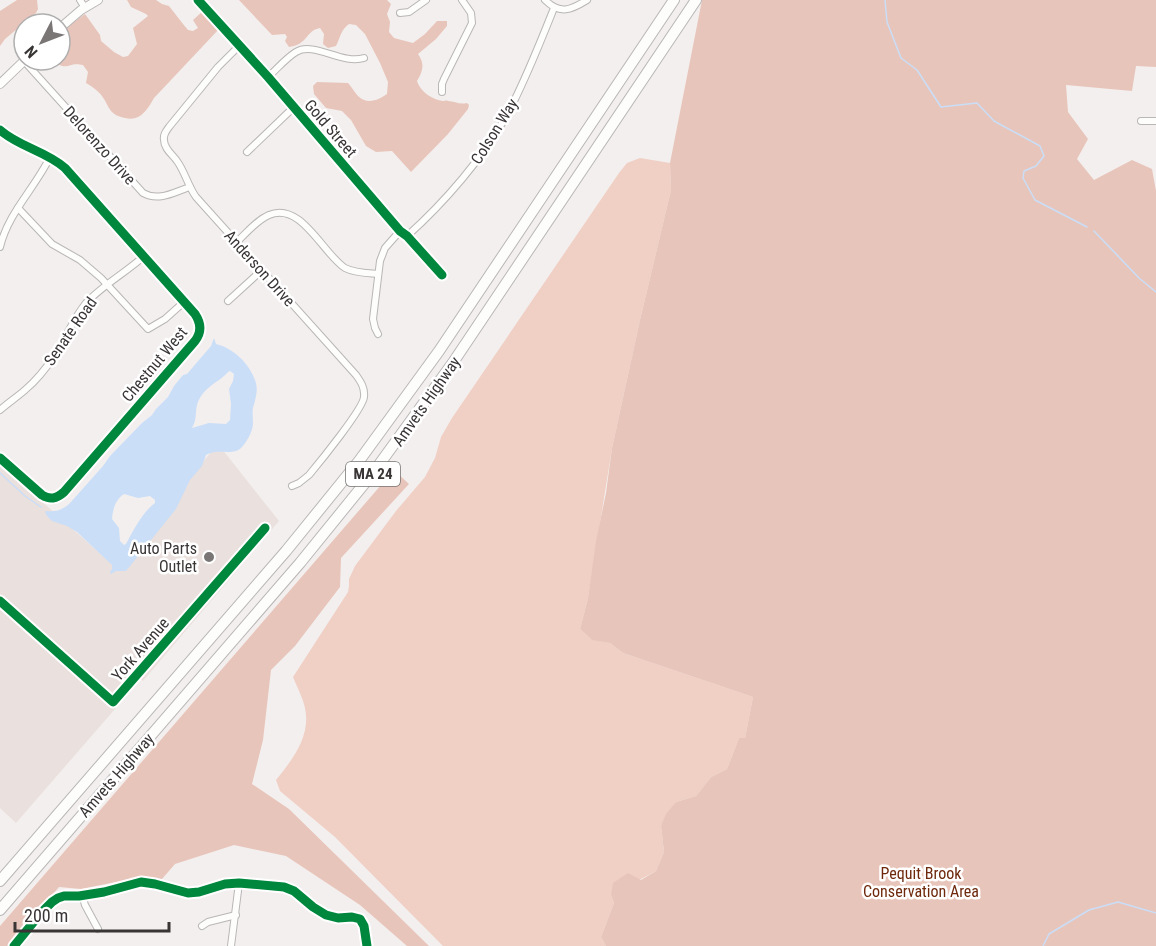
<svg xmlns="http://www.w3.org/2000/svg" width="1156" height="946" font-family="'Roboto Condensed',sans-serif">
  <rect width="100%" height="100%" fill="#f3efee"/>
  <polygon fill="#eae0dd" points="218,444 279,521 143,681 141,679 16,823 0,808 0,464 114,566"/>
  <path fill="#f0cfc4" d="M 640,158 L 670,163 L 671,190 L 640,320 L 612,448 L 588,598 L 580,629 L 591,639 L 610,643 L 623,653 L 753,697 L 745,738 L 739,738 L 727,769 L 711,777 L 696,796 L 676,802 L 661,826 L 664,852 L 656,871 L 611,895 L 614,903 L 601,937 L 606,946 L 443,946 L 335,837 L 280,791 L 276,780 C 293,759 311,736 305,708 C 303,698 297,687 293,677 L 348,592 L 349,586 L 349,579 L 355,566 L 396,511 L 425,477 L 435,458 L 441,437 L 452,418 L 619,173 L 627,163 Z"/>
  <g fill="#e8c5ba">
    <polygon points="17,0 37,0 38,9 36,13 5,39 0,46 0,11"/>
    <path d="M 127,0 L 156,0 L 162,4 L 169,6 L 183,24 L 188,30 L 193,31 L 198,28 L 193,20 L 203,11 L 219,29 L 154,98 C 147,110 140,122 125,118 C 119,117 112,114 109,108 C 107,105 106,102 104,99 C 100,92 93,87 86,83 L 88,72 L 83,65 C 67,61 69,73 51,60 L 60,60 L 60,35 L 67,27 L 85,14 L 100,35 L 101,41 L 114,52 L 123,57 L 128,56 L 137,44 L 133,28 L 148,16 L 146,14 L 131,7 Z"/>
    <path d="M 239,0 L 387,0 L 391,4 L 387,14 L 390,22 L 389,32 L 394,38 L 413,43 L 425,34 L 437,21 L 447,21 L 447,26 L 436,39 L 418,54 C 425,64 423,71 417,81 C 420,91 432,100 443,101 C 445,101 446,100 448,101 C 455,101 459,105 467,103 L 469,105 L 468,109 L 448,134 L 411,172 L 392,151 L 376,152 L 366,146 L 351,120 L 342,111 L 326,108 L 314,94 L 313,86 L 317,82 L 348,83 C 352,87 354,92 358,96 C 367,105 379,100 387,94 L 388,82 L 380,63 L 365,34 L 356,25 L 349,24 C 340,31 341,36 336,46 L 328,48 L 323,44 L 324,34 L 320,28 C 305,31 309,44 289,47 L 285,41 L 287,37 L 285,34 L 272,35 Z"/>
    <polygon points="702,0 1156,0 1156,67 1136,66 1132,91 1066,85 1068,112 1088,139 1077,159 1094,180 1132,160 1152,169 1156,191 1156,946 606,946 601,937 614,903 611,895 613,883 628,873 641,880 656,871 664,852 661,826 666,814 676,802 696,796 711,777 727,769 739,738 745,738 753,697 623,653 610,643 592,640 580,629 588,598 596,541 606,493 612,448 640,320 671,190 670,163"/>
    <polygon points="394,470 409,484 341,558 340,587 295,646 271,670 263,740 252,784 289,809 429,946 407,946 360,905 286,856 234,845 175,864 162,879 131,879 81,889 59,887 9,946 0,946 0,926"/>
  </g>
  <path fill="#cadef8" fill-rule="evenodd" d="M 214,338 L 216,344 C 233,348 249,363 255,380 C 259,390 255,400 253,408 C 252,413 253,418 253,423 C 253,431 247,442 241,448 C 233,456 218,448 206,455 L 202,466 L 190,480 L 176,509 L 126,571 L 116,571 L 111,574 L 110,572 L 112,569 L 112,565 L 77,532 L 67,526 L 52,521 L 47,516 L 45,512 L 46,511 C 56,512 63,510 70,503 L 103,466 L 110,456 L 142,423 L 152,415 L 156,409 L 168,397 L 174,386 L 183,375 L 187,374 L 211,346 ZM 230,371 L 234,374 L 233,381 L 229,389 L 231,404 L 230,420 L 226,424 L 209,423 L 192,428 C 197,419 195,414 197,405 C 200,393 210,386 219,380 C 224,377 226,373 230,371 ZM 124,494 L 138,498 L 150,496 L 155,500 L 155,503 C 142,513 134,529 126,544 L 124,545 L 120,541 L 119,528 L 112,519 C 113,509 115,500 124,494 Z"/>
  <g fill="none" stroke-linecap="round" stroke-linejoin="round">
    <g stroke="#cadef8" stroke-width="1.5">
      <polyline points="885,0 887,22 901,58 917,70 941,107 977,103 994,121 1040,146 1044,156 1036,166 1024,171 1023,178 1035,200 1087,227"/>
      <polyline points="1094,231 1139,278 1156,292"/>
      <polyline points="0,473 25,496 41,507"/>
      <polyline points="1043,946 1049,934 1089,910 1118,902 1156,913"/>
    </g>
    <defs>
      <g id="street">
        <polyline points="80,0 85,8"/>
        <polyline points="198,0 268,77 400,231 407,236 442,275"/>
        <path d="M 545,0 C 560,15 571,10 587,0"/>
        <polyline points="400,13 409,12 426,0"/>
        <path d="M 239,46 L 218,67 L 169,127 C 166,131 163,135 164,140 C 164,149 173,155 177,161 C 185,172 188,186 196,197 L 356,375 C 361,382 365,388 364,397 C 363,409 319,463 309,475 L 299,483 L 292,486"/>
        <path d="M 24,61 L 143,193 C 159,202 174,192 190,187"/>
        <path d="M 268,77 C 277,69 286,58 296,52 C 314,41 342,65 364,58"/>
        <polyline points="442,92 442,84 444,79 472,23 471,13 462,0"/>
        <polyline points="1141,121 1156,121"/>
        <path d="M 0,130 C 19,147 46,151 65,168 L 195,314 C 201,323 202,332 195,341 L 64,492 C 56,499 50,500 42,495 L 0,458"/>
        <polyline points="247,152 294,107"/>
        <polyline points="18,208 52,244 80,260 101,278 148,329 165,319 184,302"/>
        <path d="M 407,236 C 444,203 484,157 508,113 C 526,79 540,43 554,8"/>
        <path d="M 237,242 C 246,233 257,220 269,215 C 301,201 323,254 345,268 C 355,273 367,273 378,274"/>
        <path d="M 0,247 C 8,213 35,188 50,157"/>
        <polyline points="228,301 262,270"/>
        <polyline points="378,334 375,328 373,319 380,261 385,248 400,231"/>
        <path d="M 0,410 C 8,403 17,397 25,390 C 37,380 47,367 55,355 C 66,338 73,319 86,303 C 103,285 125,273 143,257"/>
        <polyline points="0,601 113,702 265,528"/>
        <polyline points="82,895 85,905 98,929"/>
        <polyline points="202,926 208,922 236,915"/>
        <polyline points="14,946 41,913 52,902 58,898 64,896 79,896 104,892 141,882 155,884 188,893 199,892 225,884 239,883 284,887 294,891 313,907 326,915 338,918 352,917 360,919 364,926 367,946"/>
        <polyline points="231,946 239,883"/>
      </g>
      <g id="secondary">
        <polyline points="60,28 81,10 98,0"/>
        <polyline points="0,84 25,60"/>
      </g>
      <g id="highway">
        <polyline points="0,881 286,551 359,461 439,351 674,0"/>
        <polyline points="0,910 300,563 373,473 452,364 696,0"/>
      </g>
    </defs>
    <use href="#street" stroke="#b9b6b6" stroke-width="8"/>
    <use href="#secondary" stroke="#b9b6b6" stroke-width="10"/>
    <use href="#highway" stroke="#b9b6b6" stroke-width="12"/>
    <use href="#street" stroke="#fdfdfc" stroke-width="6"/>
    <use href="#secondary" stroke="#fdfdfc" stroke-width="8"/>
    <use href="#highway" stroke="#fdfdfc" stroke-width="10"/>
    <defs>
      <g id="cycleway">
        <polyline points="198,0 268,77 400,231 407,236 442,275"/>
        <path d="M 0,130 C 19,147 46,151 65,168 L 195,314 C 201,323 202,332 195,341 L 64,492 C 56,499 50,500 42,495 L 0,458"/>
        <polyline points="0,601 113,702 265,528"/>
        <polyline points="14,946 41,913 52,902 58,898 64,896 79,896 104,892 141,882 155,884 188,893 199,892 225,884 239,883 284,887 294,891 313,907 326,915 338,918 352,917 360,919 364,926 367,946"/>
      </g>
    </defs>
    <use href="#cycleway" stroke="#fff" stroke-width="13"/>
    <use href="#cycleway" stroke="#00873e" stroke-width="9"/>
  </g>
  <circle fill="#797675" stroke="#fff" stroke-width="2" cx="209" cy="557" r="6"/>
  <g text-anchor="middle" stroke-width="5" stroke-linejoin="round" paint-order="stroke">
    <rect fill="#fff" stroke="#747271" stroke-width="1.5" x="346" y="462" width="54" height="24" rx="4.5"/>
    <g font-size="15" font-weight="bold" fill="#383534">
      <text x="373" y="479">MA 24</text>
    </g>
    <g font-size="16" fill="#383534" stroke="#fff">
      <text transform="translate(331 128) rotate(49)" y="6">Gold Street</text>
      <text transform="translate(494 131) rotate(-58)" y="6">Colson Way</text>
      <text transform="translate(100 145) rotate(48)" y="6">Delorenzo Drive</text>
      <text transform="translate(260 268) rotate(48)" y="6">Anderson Drive</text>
      <text transform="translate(70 331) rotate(-55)" y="6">Senate Road</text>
      <text transform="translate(154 364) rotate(-50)" y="6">Chestnut West</text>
      <text transform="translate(426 401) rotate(-55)" y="6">Amvets Highway</text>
      <text transform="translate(140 649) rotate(-49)" y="6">York Avenue</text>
      <text transform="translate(116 775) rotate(-49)" y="6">Amvets Highway</text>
    </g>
    <g font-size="16" fill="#383534" stroke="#fff" text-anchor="end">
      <text x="197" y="554">Auto Parts<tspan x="197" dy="18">Outlet</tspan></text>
    </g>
    <g font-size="16" fill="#6e280c" stroke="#fff">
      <text x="921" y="879">Pequit Brook<tspan x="921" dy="18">Conservation Area</tspan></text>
    </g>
  </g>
  <g transform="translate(42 42) rotate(228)"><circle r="28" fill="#ffffff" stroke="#afaeae" stroke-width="1.5"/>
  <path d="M0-4.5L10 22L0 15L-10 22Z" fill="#797675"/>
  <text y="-9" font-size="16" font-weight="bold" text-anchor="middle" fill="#383534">N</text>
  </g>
  <path d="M15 922v9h154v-9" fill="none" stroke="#383534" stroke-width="3"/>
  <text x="24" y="922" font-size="18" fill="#383534" stroke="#ffffff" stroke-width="4.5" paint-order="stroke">200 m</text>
</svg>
